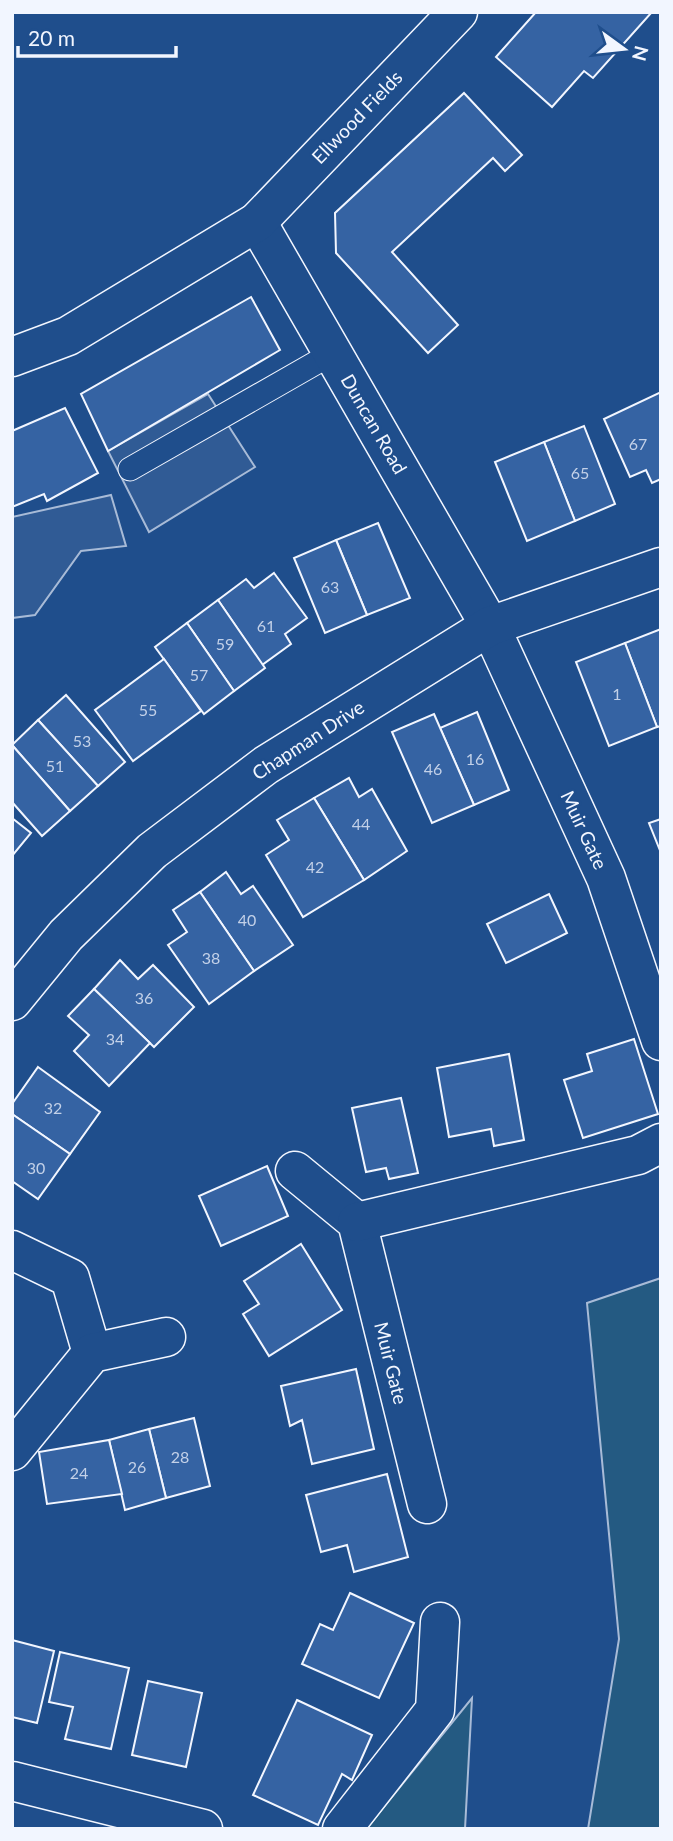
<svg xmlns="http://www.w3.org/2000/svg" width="673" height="1841" font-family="Lato,sans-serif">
  <rect width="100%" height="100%" fill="#1f4e8c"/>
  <g fill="#245a82" stroke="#a8bbd7" stroke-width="2">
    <polygon points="661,1278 661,1829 588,1829 619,1639 587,1303"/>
    <polygon points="472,1698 465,1829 366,1829"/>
  </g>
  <g fill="#305b95" stroke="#a8bbd7" stroke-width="2">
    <polygon points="208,394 255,467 149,532 108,451"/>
    <polygon points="111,495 126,546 81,551 35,615 12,618 12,517"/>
  </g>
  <g fill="#3563a3" stroke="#f2f6ff" stroke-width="2">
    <polygon points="536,12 652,12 593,78 584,71 552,107 496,57"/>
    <polygon points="464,93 522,155 505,171 493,158 392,252 458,325 428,353 336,253 335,213"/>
    <polygon points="251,297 280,350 108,451 81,394"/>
    <polygon points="661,392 661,479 652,483 646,470 630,477 604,419"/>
    <polygon points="65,408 98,473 47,501 44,494 12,507 12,431"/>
    <polygon points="584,426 615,504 575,521 544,442"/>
    <polygon points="544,442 575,521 527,541 495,462"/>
    <polygon points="378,523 410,598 367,615 336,540"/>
    <polygon points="336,540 367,615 325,633 294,558"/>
    <polygon points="274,573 307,618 285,634 291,644 262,665 218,600 246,579 254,588"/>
    <polygon points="218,600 265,668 234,691 187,623"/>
    <polygon points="187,623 234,691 204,714 155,647"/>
    <polygon points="661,629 661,726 657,727 625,643"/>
    <polygon points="625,643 657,727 609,746 576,662"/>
    <polygon points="164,659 201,711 133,761 95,710"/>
    <polygon points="66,695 125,762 98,786 38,720"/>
    <polygon points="477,712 509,790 474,805 440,728"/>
    <polygon points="434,714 474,805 432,823 392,732"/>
    <polygon points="38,720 98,786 70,811 12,745"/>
    <polygon points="12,745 70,811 42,836 12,802"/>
    <polygon points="349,778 359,797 372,789 407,851 364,880 314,798"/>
    <polygon points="314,798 364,880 303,917 266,855 289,840 277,820"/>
    <polygon points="12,818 31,833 12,856"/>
    <polygon points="661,819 661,853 649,823"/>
    <polygon points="226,872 241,894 253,886 293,945 254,971 200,892"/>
    <polygon points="200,892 254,971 209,1004 168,945 187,932 173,910"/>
    <polygon points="549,894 567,933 506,963 487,924"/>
    <polygon points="120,960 138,979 153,965 194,1007 154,1047 94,989"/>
    <polygon points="94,989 150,1043 109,1086 74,1051 89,1035 68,1016"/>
    <polygon points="634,1039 658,1114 583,1138 564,1080 592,1071 587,1054"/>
    <polygon points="509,1054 524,1140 494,1146 491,1129 449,1137 437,1068"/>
    <polygon points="38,1067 100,1112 70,1154 12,1114 12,1104"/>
    <polygon points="401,1098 418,1173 389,1179 386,1168 366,1172 352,1108"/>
    <polygon points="12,1114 70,1154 38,1199 12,1181"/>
    <polygon points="267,1166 288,1216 221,1246 199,1196"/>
    <polygon points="301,1244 342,1310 269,1356 243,1314 259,1304 244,1281"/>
    <polygon points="356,1369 374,1449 312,1464 302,1420 290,1426 281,1386"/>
    <polygon points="194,1418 210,1486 166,1498 149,1429"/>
    <polygon points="149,1429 166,1498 125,1510 109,1440"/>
    <polygon points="109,1440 122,1494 47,1504 39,1452"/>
    <polygon points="387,1474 408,1557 354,1572 347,1545 321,1552 306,1495"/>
    <polygon points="350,1593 414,1623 379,1698 302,1664 320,1624 333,1630"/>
    <polygon points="12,1640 54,1651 37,1723 12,1717"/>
    <polygon points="60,1652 129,1668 111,1749 65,1739 73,1707 49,1702"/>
    <polygon points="148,1681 202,1693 186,1767 132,1755"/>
    <polygon points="297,1700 372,1735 352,1780 342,1774 318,1825 253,1795"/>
  </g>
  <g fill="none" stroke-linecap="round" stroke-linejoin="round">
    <defs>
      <polyline id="lane" points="130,469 333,353"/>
      <g id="street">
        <polyline points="257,222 490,626 606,878 661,1041"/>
        <polyline points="12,357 68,336 257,222 458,12"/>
        <polyline points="12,1001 66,935 152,851 266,765 490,626 661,567"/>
        <polyline points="295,1171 357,1222 427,1504"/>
        <polyline points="357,1222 638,1155 661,1143"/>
        <polyline points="12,1250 70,1278 92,1353"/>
        <polyline points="12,1451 92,1353 166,1337"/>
        <polyline points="12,1781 203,1829"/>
        <polyline points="342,1829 435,1710 440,1622"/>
      </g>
    </defs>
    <use href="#lane" stroke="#f2f6ff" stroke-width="25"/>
    <use href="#street" stroke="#f2f6ff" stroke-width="41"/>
    <use href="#lane" stroke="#1f4e8c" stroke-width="23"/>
    <use href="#street" stroke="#1f4e8c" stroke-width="38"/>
  </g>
  <g text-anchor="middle" stroke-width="5" stroke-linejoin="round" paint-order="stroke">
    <g font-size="16" fill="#c3d1e8">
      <text x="638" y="450">67</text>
      <text x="580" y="479">65</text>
      <text x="330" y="593">63</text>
      <text x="266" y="632">61</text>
      <text x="225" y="650">59</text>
      <text x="199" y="681">57</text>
      <text x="617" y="700">1</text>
      <text x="148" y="716">55</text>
      <text x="82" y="747">53</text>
      <text x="475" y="765">16</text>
      <text x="55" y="772">51</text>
      <text x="433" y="775">46</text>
      <text x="361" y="830">44</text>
      <text x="315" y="873">42</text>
      <text x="247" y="926">40</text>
      <text x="211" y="964">38</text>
      <text x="144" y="1004">36</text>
      <text x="115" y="1045">34</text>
      <text x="53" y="1114">32</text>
      <text x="36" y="1174">30</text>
      <text x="180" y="1463">28</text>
      <text x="137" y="1473">26</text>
      <text x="79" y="1479">24</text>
    </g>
    <g font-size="19" fill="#f2f6ff" stroke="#1f4e8c">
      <text transform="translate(357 117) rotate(-46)" y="7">Ellwood Fields</text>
      <text transform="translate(374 424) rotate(60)" y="7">Duncan Road</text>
      <text transform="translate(308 740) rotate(-33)" y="7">Chapman Drive</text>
      <text transform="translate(584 830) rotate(65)" y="7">Muir Gate</text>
      <text transform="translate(391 1363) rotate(76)" y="7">Muir Gate</text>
    </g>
  </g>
  <rect width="673" height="1841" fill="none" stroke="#f2f6ff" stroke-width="28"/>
  <g transform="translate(624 49) rotate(105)" stroke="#1f4e8c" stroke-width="5" paint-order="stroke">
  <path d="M0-5L12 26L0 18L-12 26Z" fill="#f2f6ff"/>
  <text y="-10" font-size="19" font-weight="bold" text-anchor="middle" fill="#f2f6ff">N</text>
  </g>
  <path d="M18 46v10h158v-10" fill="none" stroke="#f2f6ff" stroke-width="3.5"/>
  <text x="28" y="46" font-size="21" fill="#f2f6ff" stroke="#1f4e8c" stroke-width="5" paint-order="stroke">20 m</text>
</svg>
